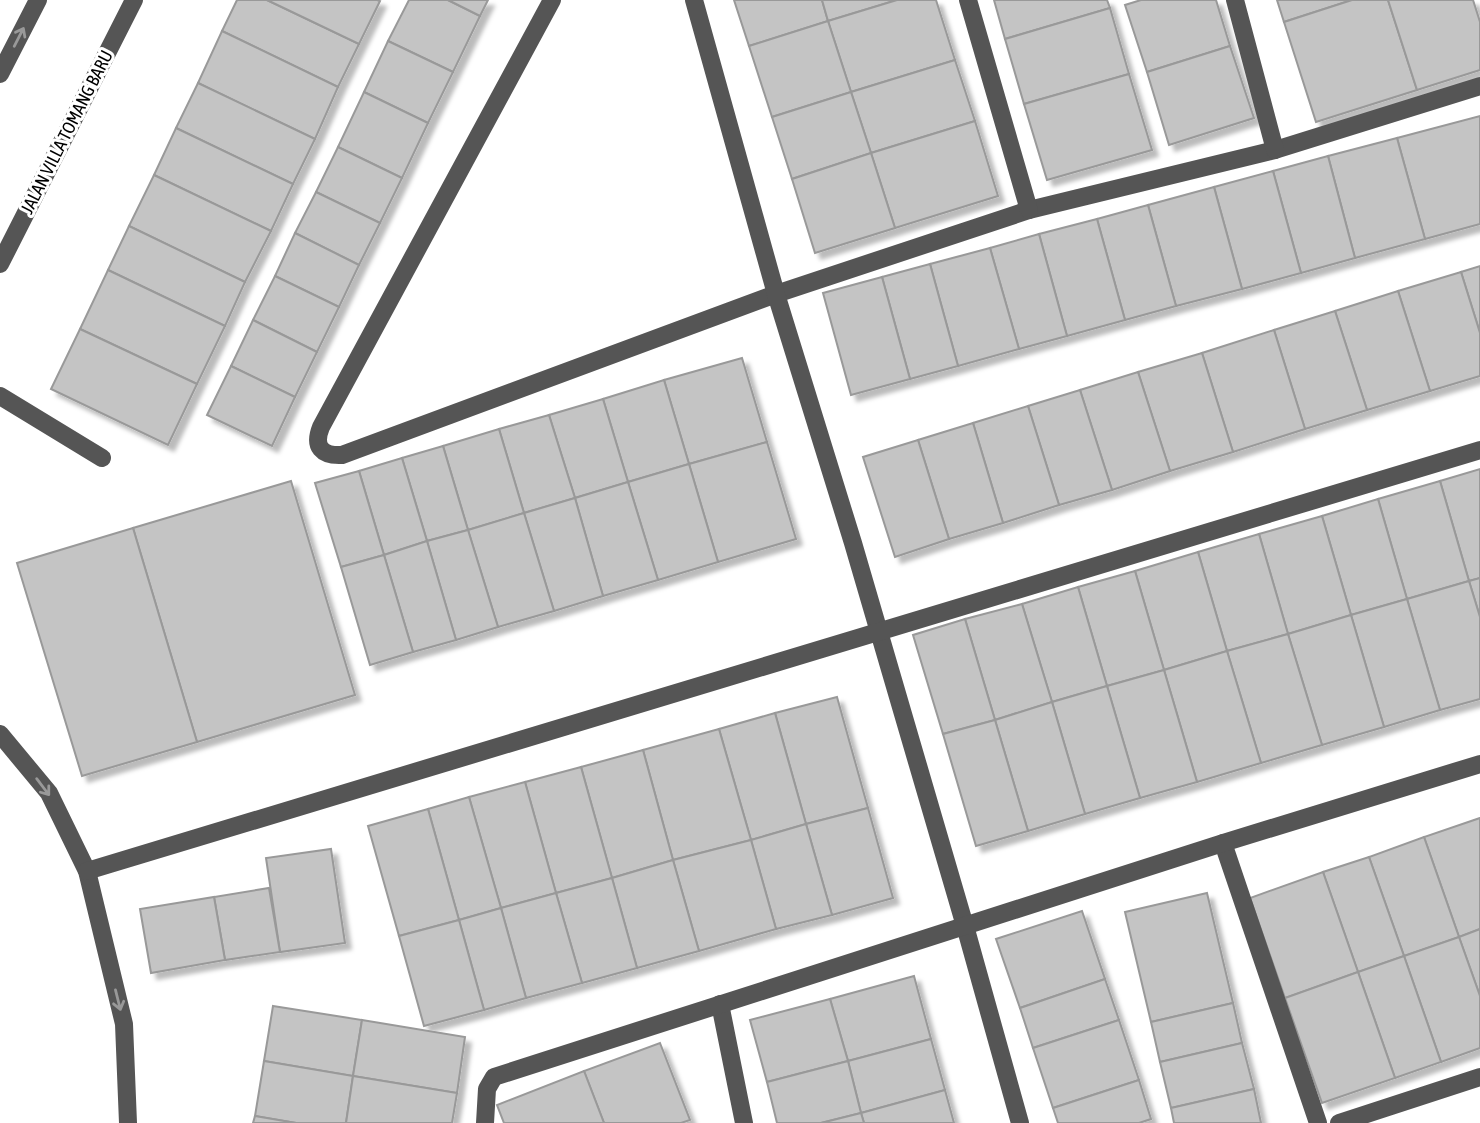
<svg xmlns="http://www.w3.org/2000/svg" width="1480" height="1123" font-family="'Asap Condensed',sans-serif">
  <defs>
    <filter id="shadow"><feDropShadow dx="6" dy="6" stdDeviation="2" flood-color="#0004"/></filter>
  </defs>
  <rect width="100%" height="100%" fill="#fff"/>
  <g fill="#c4c4c4" stroke="#999" stroke-width="2" filter="url(#shadow)">
    <polygon points="237,0 267,0 359,44 338,87 222,31"/>
    <polygon points="267,0 377,0 380,1 359,44"/>
    <polygon points="409,0 448,0 480,16 453,72 388,41"/>
    <polygon points="448,0 488,0 480,16"/>
    <polygon points="734,0 822,0 828,21 749,46"/>
    <polygon points="822,0 897,0 828,21"/>
    <polygon points="897,0 936,0 955,60 851,92 828,21"/>
    <polygon points="994,0 1107,0 1110,8 1005,39"/>
    <polygon points="1141,0 1216,0 1230,46 1147,72 1125,5"/>
    <polygon points="1277,0 1352,0 1284,22"/>
    <polygon points="1352,0 1388,0 1417,90 1316,122 1284,22"/>
    <polygon points="1388,0 1473,0 1480,22 1480,70 1417,90"/>
    <polygon points="1110,8 1129,74 1024,104 1005,39"/>
    <polygon points="828,21 851,92 772,117 749,46"/>
    <polygon points="222,31 338,87 315,139 198,83"/>
    <polygon points="388,41 453,72 428,123 364,92"/>
    <polygon points="1230,46 1254,118 1169,145 1147,72"/>
    <polygon points="955,60 975,121 871,153 851,92"/>
    <polygon points="1129,74 1152,150 1047,180 1024,104"/>
    <polygon points="198,83 315,139 293,184 176,128"/>
    <polygon points="364,92 428,123 402,178 338,147"/>
    <polygon points="851,92 871,153 792,179 772,117"/>
    <polygon points="1480,116 1480,224 1425,239 1397,138"/>
    <polygon points="975,121 998,196 895,228 871,153"/>
    <polygon points="176,128 293,184 271,231 154,175"/>
    <polygon points="1397,138 1425,239 1355,258 1328,156"/>
    <polygon points="338,147 402,178 380,223 316,192"/>
    <polygon points="871,153 895,228 815,253 792,179"/>
    <polygon points="1328,156 1355,258 1301,273 1273,171"/>
    <polygon points="1273,171 1301,273 1242,289 1214,187"/>
    <polygon points="154,175 271,231 245,282 129,226"/>
    <polygon points="1214,187 1242,289 1176,306 1148,205"/>
    <polygon points="316,192 380,223 359,265 295,233"/>
    <polygon points="1148,205 1176,306 1125,320 1097,219"/>
    <polygon points="1097,219 1125,320 1067,336 1039,234"/>
    <polygon points="129,226 245,282 225,326 108,270"/>
    <polygon points="295,233 359,265 339,307 275,276"/>
    <polygon points="1039,234 1067,336 1019,349 990,248"/>
    <polygon points="990,248 1019,349 958,366 930,264"/>
    <polygon points="930,264 958,366 910,379 882,277"/>
    <polygon points="1480,266 1480,333 1461,272"/>
    <polygon points="108,270 225,326 197,384 80,329"/>
    <polygon points="1461,272 1480,333 1480,376 1430,391 1398,291"/>
    <polygon points="275,276 339,307 317,352 253,320"/>
    <polygon points="882,277 910,379 851,395 823,293"/>
    <polygon points="1398,291 1430,391 1367,410 1335,311"/>
    <polygon points="1335,311 1367,410 1305,429 1274,330"/>
    <polygon points="253,320 317,352 295,397 231,366"/>
    <polygon points="80,329 197,384 168,445 51,389"/>
    <polygon points="1274,330 1305,429 1233,452 1202,353"/>
    <polygon points="1202,353 1233,452 1170,471 1138,372"/>
    <polygon points="742,358 767,442 689,464 664,380"/>
    <polygon points="231,366 295,397 272,446 207,415"/>
    <polygon points="1138,372 1170,471 1112,490 1080,390"/>
    <polygon points="664,380 689,464 628,482 603,399"/>
    <polygon points="1080,390 1112,490 1059,505 1028,406"/>
    <polygon points="603,399 628,482 575,498 549,415"/>
    <polygon points="1028,406 1059,505 1003,523 973,423"/>
    <polygon points="549,415 575,498 524,513 499,429"/>
    <polygon points="973,423 1003,523 949,539 918,440"/>
    <polygon points="499,429 524,513 468,530 443,446"/>
    <polygon points="918,440 949,539 895,557 863,457"/>
    <polygon points="767,442 796,539 718,562 689,464"/>
    <polygon points="443,446 468,530 427,541 402,458"/>
    <polygon points="402,458 427,541 384,555 359,471"/>
    <polygon points="689,464 718,562 658,580 628,482"/>
    <polygon points="1480,469 1480,578 1469,581 1440,481"/>
    <polygon points="359,471 384,555 341,567 315,483"/>
    <polygon points="291,481 355,695 197,742 133,528"/>
    <polygon points="1440,481 1469,581 1407,599 1378,499"/>
    <polygon points="628,482 658,580 603,596 575,498"/>
    <polygon points="575,498 603,596 554,611 524,513"/>
    <polygon points="1378,499 1407,599 1351,615 1322,516"/>
    <polygon points="524,513 554,611 498,627 468,530"/>
    <polygon points="1322,516 1351,615 1288,634 1259,534"/>
    <polygon points="133,528 197,742 82,776 17,563"/>
    <polygon points="468,530 498,627 456,640 427,541"/>
    <polygon points="1259,534 1288,634 1227,651 1198,552"/>
    <polygon points="427,541 456,640 413,652 384,555"/>
    <polygon points="1198,552 1227,651 1164,670 1135,571"/>
    <polygon points="384,555 413,652 370,665 341,567"/>
    <polygon points="1135,571 1164,670 1107,686 1078,587"/>
    <polygon points="1480,578 1480,617 1469,581"/>
    <polygon points="1469,581 1480,617 1480,699 1440,710 1407,599"/>
    <polygon points="1078,587 1107,686 1052,702 1022,604"/>
    <polygon points="1407,599 1440,710 1384,727 1351,615"/>
    <polygon points="1022,604 1052,702 995,720 965,619"/>
    <polygon points="1351,615 1384,727 1322,745 1288,634"/>
    <polygon points="965,619 995,720 943,734 913,635"/>
    <polygon points="1288,634 1322,745 1261,763 1227,651"/>
    <polygon points="1227,651 1261,763 1197,782 1164,670"/>
    <polygon points="1164,670 1197,782 1140,798 1107,686"/>
    <polygon points="1107,686 1140,798 1085,814 1052,702"/>
    <polygon points="837,697 868,808 806,824 775,713"/>
    <polygon points="1052,702 1085,814 1028,831 995,720"/>
    <polygon points="775,713 806,824 751,840 719,729"/>
    <polygon points="995,720 1028,831 976,846 943,734"/>
    <polygon points="719,729 751,840 673,860 643,750"/>
    <polygon points="643,750 673,860 612,878 581,767"/>
    <polygon points="581,767 612,878 556,893 525,782"/>
    <polygon points="525,782 556,893 501,908 469,797"/>
    <polygon points="469,797 501,908 459,920 428,809"/>
    <polygon points="868,808 893,898 832,915 806,824"/>
    <polygon points="428,809 459,920 399,936 368,826"/>
    <polygon points="1480,818 1480,929 1459,937 1424,837"/>
    <polygon points="806,824 832,915 776,929 751,840"/>
    <polygon points="1424,837 1459,937 1404,956 1369,857"/>
    <polygon points="751,840 776,929 699,951 673,860"/>
    <polygon points="331,849 345,943 280,952 266,858"/>
    <polygon points="1369,857 1404,956 1358,972 1323,872"/>
    <polygon points="673,860 699,951 637,968 612,878"/>
    <polygon points="1323,872 1358,972 1285,998 1250,898"/>
    <polygon points="612,878 637,968 582,983 556,893"/>
    <polygon points="269,888 280,952 225,960 214,897"/>
    <polygon points="556,893 582,983 526,998 501,908"/>
    <polygon points="1207,893 1233,1003 1151,1022 1125,912"/>
    <polygon points="214,897 225,960 151,973 140,909"/>
    <polygon points="501,908 526,998 484,1010 459,920"/>
    <polygon points="1082,911 1105,979 1020,1008 996,939"/>
    <polygon points="459,920 484,1010 424,1026 399,936"/>
    <polygon points="1480,929 1480,996 1459,937"/>
    <polygon points="1459,937 1480,996 1480,1048 1441,1062 1404,956"/>
    <polygon points="1404,956 1441,1062 1395,1078 1358,972"/>
    <polygon points="1358,972 1395,1078 1322,1103 1285,998"/>
    <polygon points="914,976 931,1039 848,1061 830,999"/>
    <polygon points="1105,979 1119,1020 1033,1048 1020,1008"/>
    <polygon points="830,999 848,1061 767,1082 750,1020"/>
    <polygon points="1233,1003 1242,1043 1160,1062 1151,1022"/>
    <polygon points="273,1006 362,1020 353,1076 264,1061"/>
    <polygon points="362,1020 465,1037 457,1093 353,1076"/>
    <polygon points="1119,1020 1139,1080 1053,1108 1033,1048"/>
    <polygon points="931,1039 945,1090 861,1113 848,1061"/>
    <polygon points="660,1043 690,1120 681,1123 604,1123 584,1071"/>
    <polygon points="1242,1043 1254,1089 1171,1108 1160,1062"/>
    <polygon points="264,1061 353,1076 346,1123 296,1123 255,1116"/>
    <polygon points="848,1061 861,1113 821,1123 777,1123 767,1082"/>
    <polygon points="584,1071 604,1123 504,1123 497,1105"/>
    <polygon points="353,1076 457,1093 452,1123 346,1123"/>
    <polygon points="1139,1080 1151,1119 1139,1123 1058,1123 1053,1108"/>
    <polygon points="1254,1089 1261,1123 1174,1123 1171,1108"/>
    <polygon points="945,1090 954,1123 864,1123 861,1113"/>
    <polygon points="861,1113 864,1123 821,1123"/>
    <polygon points="255,1116 296,1123 253,1123"/>
  </g>
  <g fill="none" stroke-linecap="round" stroke-linejoin="round">
    <g stroke="#555" stroke-width="18">
      <path d="M 552,0 L 321,427 C 313,447 322,456 342,455 L 776,294 L 1029,210 L 1275,150 L 1480,86"/>
      <polyline points="694,0 776,294 853,543 965,926 1020,1123"/>
      <polyline points="968,0 1029,210"/>
      <polyline points="1235,0 1275,150"/>
      <polyline points="0,74 38,0"/>
      <polyline points="0,264 134,0"/>
      <polyline points="0,396 102,458"/>
      <polyline points="0,734 49,793 87,871 124,1024 128,1123"/>
      <polyline points="1223,843 1318,1123"/>
      <polyline points="87,871 1480,450"/>
      <polyline points="720,1004 744,1123"/>
      <polyline points="485,1123 487,1089 494,1077 1223,843 1480,764"/>
      <polyline points="1339,1123 1480,1077"/>
    </g>
  </g>
  <defs><path id="oneway-shaft" d="M-6 0H5M1.5-3L5.5 0L1.5 3" fill="none" stroke-width="1.6" stroke-linecap="round" stroke-linejoin="round" transform="scale(1.75)"/></defs>
  <g stroke="#999">
    <use href="#oneway-shaft" transform="translate(19 37) rotate(-63)"/>
    <use href="#oneway-shaft" transform="translate(43 787) rotate(53)"/>
    <use href="#oneway-shaft" transform="translate(118 1000) rotate(76)"/>
  </g>
  <g text-anchor="middle" stroke-width="6" stroke-linejoin="round" paint-order="stroke">
    <g font-size="18" fill="#000" stroke="#fff">
      <text transform="translate(67 132) rotate(-63)" y="6">JALAN VILLA TOMANG BARU</text>
    </g>
  </g>
</svg>
